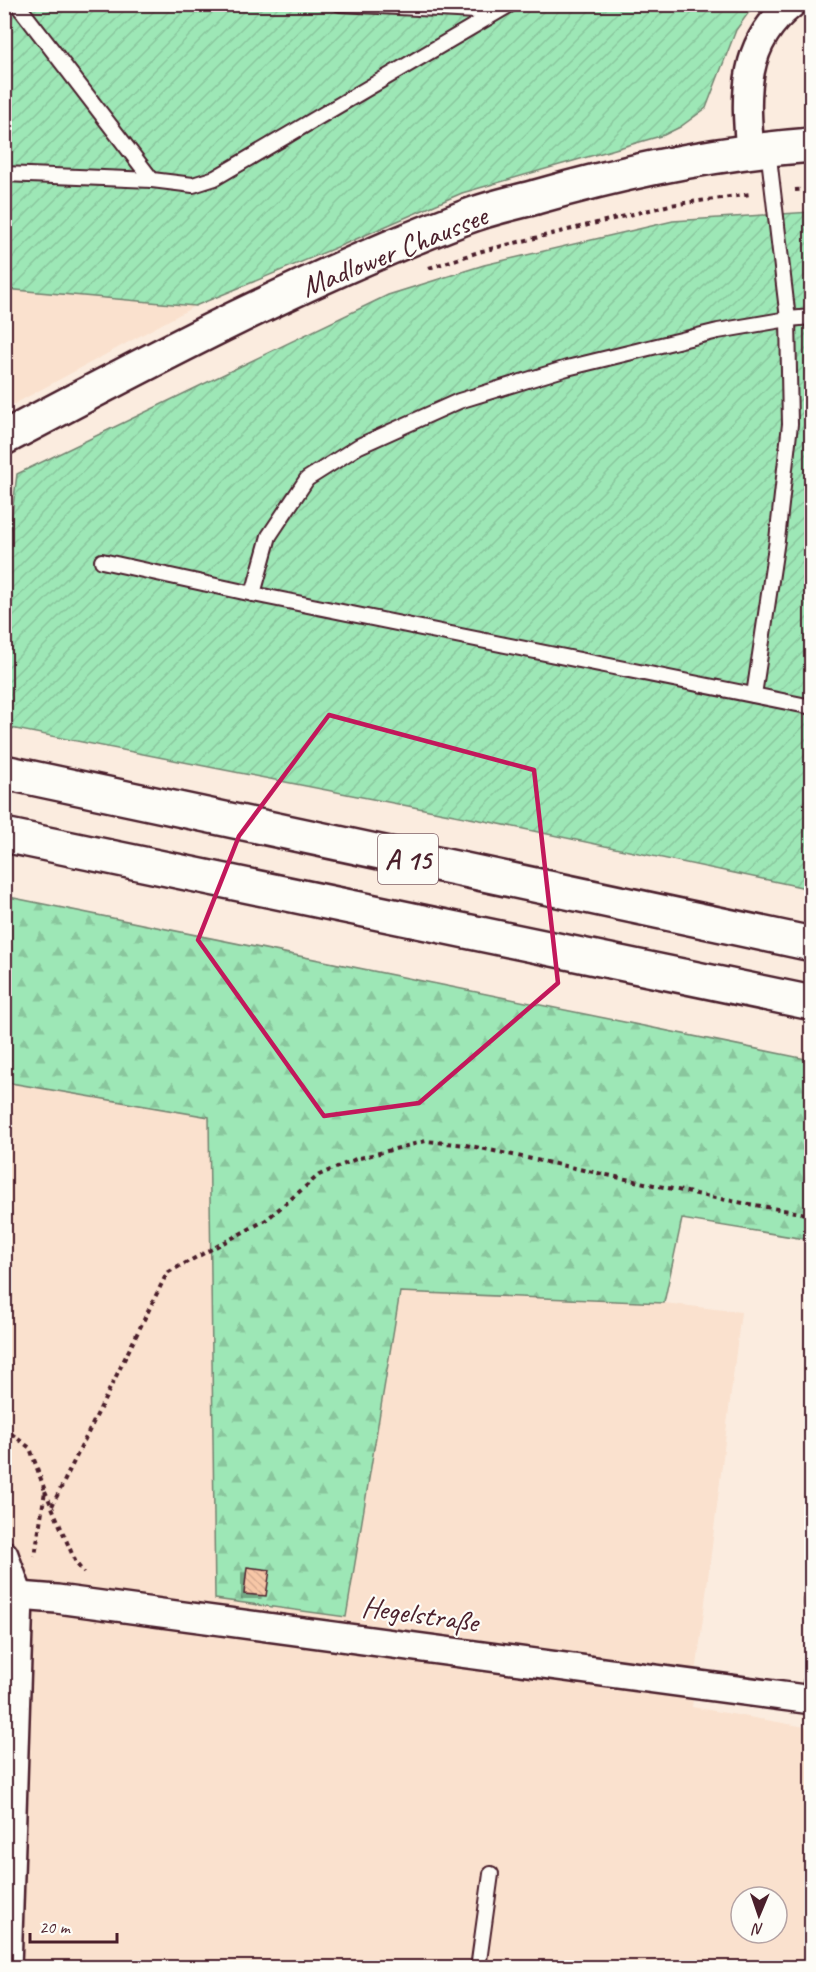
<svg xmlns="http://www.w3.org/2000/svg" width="816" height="1972" font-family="Caveat,sans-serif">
  <defs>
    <pattern id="forest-firs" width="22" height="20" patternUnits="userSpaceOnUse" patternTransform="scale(1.5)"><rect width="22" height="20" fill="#9de7b6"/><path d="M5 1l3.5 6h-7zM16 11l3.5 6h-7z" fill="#89c69d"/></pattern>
    <pattern id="garden-furrows" width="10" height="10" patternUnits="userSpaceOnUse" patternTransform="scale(1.5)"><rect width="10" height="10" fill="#9de7b6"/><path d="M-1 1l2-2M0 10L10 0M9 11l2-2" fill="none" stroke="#89c69d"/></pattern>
    <pattern id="building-back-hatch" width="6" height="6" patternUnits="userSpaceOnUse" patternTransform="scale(1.5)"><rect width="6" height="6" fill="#f7c7a7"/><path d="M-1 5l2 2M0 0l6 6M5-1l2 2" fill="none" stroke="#d5aa90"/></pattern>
    <filter id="shadow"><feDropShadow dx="-5.5" dy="5.5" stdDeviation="0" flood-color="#0004"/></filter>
  </defs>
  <rect width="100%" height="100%" fill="#fbecdf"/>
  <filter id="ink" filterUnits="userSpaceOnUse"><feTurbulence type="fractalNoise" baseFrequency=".0167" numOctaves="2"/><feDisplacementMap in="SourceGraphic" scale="12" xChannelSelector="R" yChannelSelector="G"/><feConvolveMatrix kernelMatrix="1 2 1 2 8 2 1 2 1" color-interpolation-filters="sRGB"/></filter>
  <g filter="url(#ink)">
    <g fill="#fae1ce" fill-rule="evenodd">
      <polygon points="5,289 195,306 5,409"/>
      <path d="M 4,1082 L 209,1117 L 215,1599 L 346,1616 L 400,1292 L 664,1303 L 741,1312 L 692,1707 L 811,1728 L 811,1967 L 5,1967 ZM 741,1897 L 777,1897 L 777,1933 L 741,1933 Z"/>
    </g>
    <polygon fill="url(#forest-firs)" stroke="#748370" stroke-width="1.5" points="4,896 811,1060 811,1240 682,1219 664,1303 400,1292 346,1617 215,1599 209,1117 5,1082"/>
    <g fill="url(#garden-furrows)" stroke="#748370" stroke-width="1.5">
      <polygon points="4,5 754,5 736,30 706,108 680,127 664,135 462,193 347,243 195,306 5,289"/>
      <polygon points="811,212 811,889 490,822 5,727 4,579 17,474 388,295 484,265 673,221"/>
    </g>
    <polygon fill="url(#building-back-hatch)" stroke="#4a1f2b" stroke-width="1.5" filter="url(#shadow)" points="247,1567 270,1570 266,1596 244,1594"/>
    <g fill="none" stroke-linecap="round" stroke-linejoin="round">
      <defs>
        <g id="lane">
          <polyline points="17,4 152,180"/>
          <polyline points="340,4 496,12"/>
          <polyline points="4,174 152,180 193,185 215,178 511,4"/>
          <polyline points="812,317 788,319 718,331 567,368 459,401 359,446 307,479 269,536 253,594 812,707"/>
          <polyline points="102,561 253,594"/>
          <polyline points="754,695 777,540 790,424 788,319 768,149"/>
          <polyline points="812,1601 812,1605"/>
          <polyline points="807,1700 812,1679"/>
          <polyline points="478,1968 491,1874"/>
        </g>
        <g id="street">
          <path d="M 750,151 C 745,95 742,43 792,4"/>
          <polyline points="4,1555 19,1596 7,1968"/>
          <polyline points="19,1596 57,1599 812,1700"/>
        </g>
        <path id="secondary" d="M 4,438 C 155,358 307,277 466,217 C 489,208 513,203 536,197 C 626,171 718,152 812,145"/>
        <g id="highway">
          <polyline points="4,772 812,944"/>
          <polyline points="4,835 812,1003"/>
        </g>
      </defs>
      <use href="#lane" stroke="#4a1f2b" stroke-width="18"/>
      <use href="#street" stroke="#4a1f2b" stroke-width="32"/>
      <use href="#secondary" stroke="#4a1f2b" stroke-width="38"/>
      <use href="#highway" stroke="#4a1f2b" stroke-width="38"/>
      <g stroke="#4a1f2b" stroke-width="4" stroke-dasharray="4.5 4.5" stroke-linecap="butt">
        <polyline points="795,190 812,189"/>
        <polyline points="429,268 482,251 670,205 751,194"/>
        <polyline points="4,1428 30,1448 45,1491 35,1556"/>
        <polyline points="45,1491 76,1563 84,1573"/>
        <polyline points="52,1506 167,1273 266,1220 319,1175 356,1159 426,1141 466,1145 715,1198 812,1215"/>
      </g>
      <use href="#lane" stroke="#fdfcf7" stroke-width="14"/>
      <use href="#street" stroke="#fdfcf7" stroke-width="27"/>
      <use href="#secondary" stroke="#fdfcf7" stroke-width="33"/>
      <use href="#highway" stroke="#fdfcf7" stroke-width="33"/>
    </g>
  </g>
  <path fill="none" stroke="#c2185b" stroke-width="4.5" stroke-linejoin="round" d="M 329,715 L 534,770 L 558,983 L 419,1103 L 324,1116 L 198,940 L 239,836 Z"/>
  <g text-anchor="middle" stroke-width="4.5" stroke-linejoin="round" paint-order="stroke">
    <rect fill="#fdfcf7" stroke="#806168" stroke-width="1.5" x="378" y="834" width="60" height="50" rx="4.5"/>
    <g font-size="28" font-weight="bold" fill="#4a1f2b">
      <text x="408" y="869">A 15</text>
    </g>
    <g font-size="30" fill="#4a1f2b" stroke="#fdfcf7">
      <text transform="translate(394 251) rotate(-22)" y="10">Madlower Chaussee</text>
      <text transform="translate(420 1614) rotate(8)" y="10">Hegelstraße</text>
    </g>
  </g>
  <rect width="816" height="1972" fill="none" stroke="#fdfcf7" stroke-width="24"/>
  <rect x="12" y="12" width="792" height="1948" fill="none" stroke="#4a1f2b" stroke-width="2" filter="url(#ink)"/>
  <g transform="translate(759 1915) rotate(182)"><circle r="28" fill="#fdfcf7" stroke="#b5a4a5" stroke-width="1.5"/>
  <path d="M0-4.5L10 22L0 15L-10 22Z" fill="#4a1f2b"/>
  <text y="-9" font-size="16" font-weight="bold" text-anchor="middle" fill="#4a1f2b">N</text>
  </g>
  <path d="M30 1933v9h87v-9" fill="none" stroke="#4a1f2b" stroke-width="3"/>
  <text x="39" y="1933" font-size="18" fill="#4a1f2b" stroke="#fdfcf7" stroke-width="4.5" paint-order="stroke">20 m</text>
</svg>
